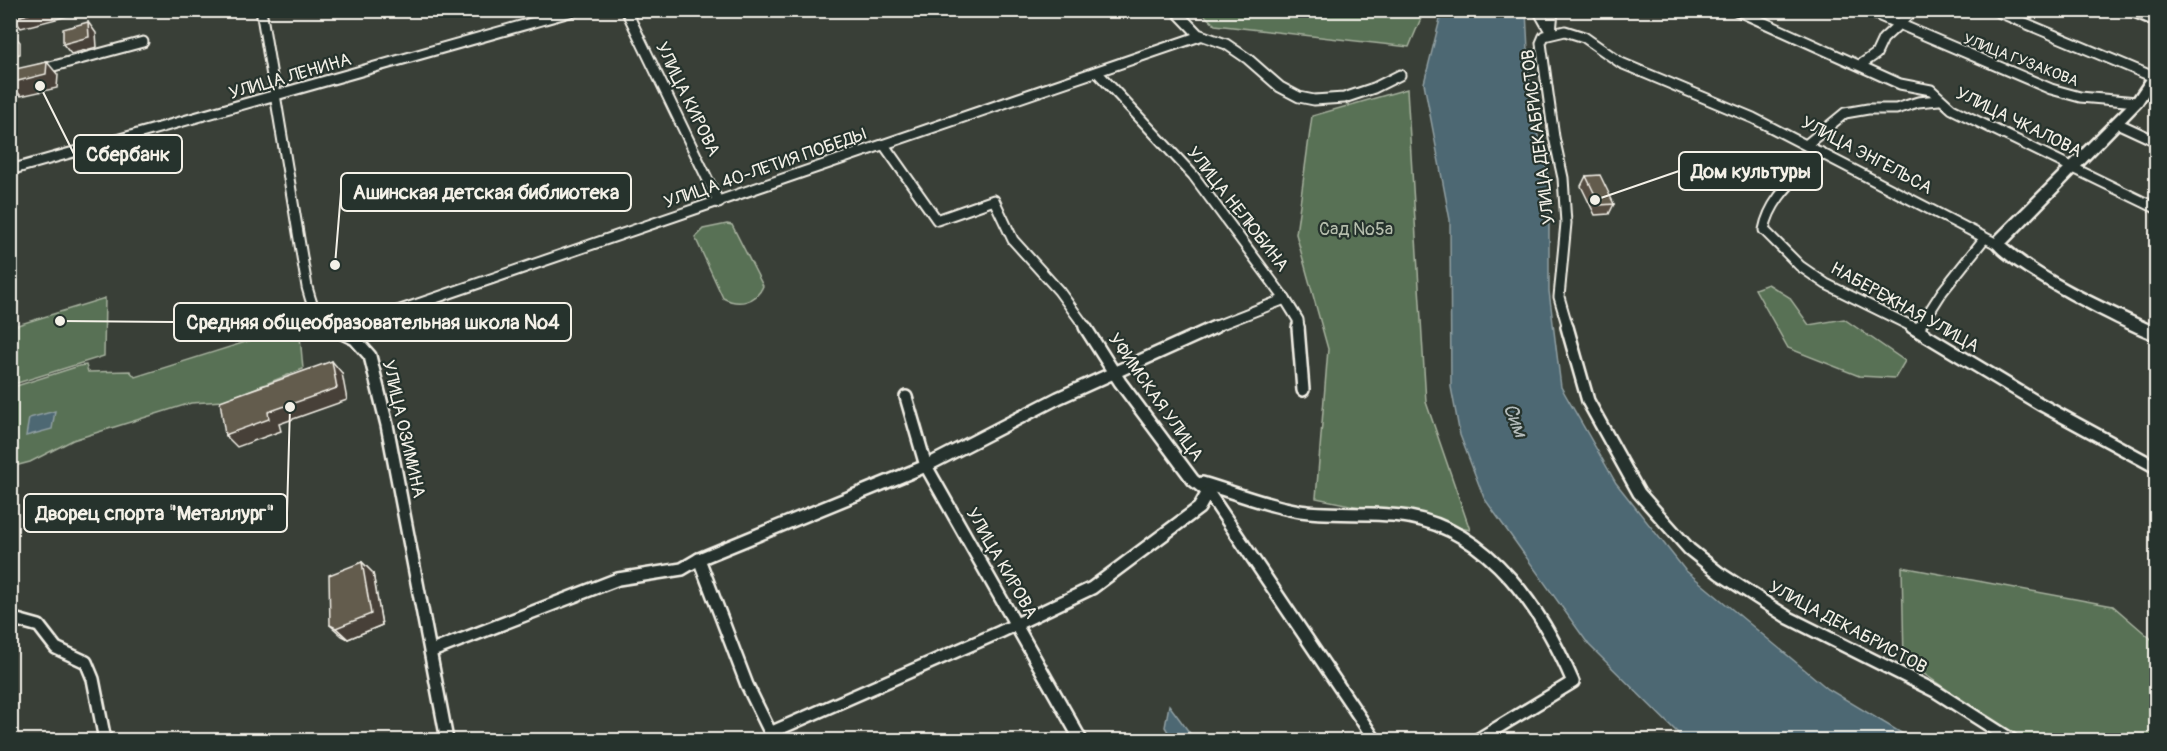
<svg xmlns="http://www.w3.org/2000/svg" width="2167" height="751" font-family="Pangolin,sans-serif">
  <rect width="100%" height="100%" fill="#393f37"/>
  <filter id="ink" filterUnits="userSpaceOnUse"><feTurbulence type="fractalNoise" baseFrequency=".0167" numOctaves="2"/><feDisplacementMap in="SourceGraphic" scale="12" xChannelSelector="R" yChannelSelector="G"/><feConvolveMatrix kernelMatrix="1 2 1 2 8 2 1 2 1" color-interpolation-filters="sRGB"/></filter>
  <g filter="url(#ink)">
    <g fill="#597155" stroke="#a6b19e" stroke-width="1.5">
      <polygon points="1200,11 1424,11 1409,47 1215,25"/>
      <polygon points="1407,89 1426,402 1470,530 1316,498 1328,349 1296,234 1312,116"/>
      <path d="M 727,224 L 732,225 L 763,286 C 756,303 738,306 723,298 L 695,237 L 703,229 Z"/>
      <polygon points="1768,284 1789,297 1809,325 1844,319 1905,361 1895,378 1859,376 1788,348 1755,289"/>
      <polygon points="105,298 104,356 11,385 11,327"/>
      <polygon points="299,325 303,369 223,401 191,403 73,440 30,462 11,467 10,388 79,366 86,365 88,372 130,371 135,377"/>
      <polygon points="1902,567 2113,606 2156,643 2156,740 2020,740 1904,660"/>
    </g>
    <g fill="#4e6873" stroke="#909fa2" stroke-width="1.5">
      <polygon points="1442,11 1526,11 1531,108 1549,180 1549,291 1561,387 1616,483 1685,570 1828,689 1913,740 1685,740 1589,645 1484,498 1460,435 1451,387 1450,220 1424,83"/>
      <polygon points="55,411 52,429 26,436 29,418"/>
      <polygon points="1169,705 1195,740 1173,740 1165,727"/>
    </g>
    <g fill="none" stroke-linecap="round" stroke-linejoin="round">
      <defs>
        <g id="minor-far1">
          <path d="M 261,10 L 307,287 C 312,305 315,320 333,328"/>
          <polyline points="626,10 719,203"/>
          <polyline points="1175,10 1198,34 1226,44 1248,59 1280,87 1299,97 1314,100 1344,98 1374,88 1400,75"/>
          <polyline points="1538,10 1551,33"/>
          <polyline points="1736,10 1900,84 1931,90 1952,109 2156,208"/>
          <polyline points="1866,10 2051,89 2080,97 2137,102"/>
          <polyline points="1994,10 2156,78"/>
          <polyline points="1551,33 1553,10"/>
          <polyline points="1860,65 1876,54 1883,39 1914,10"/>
          <polyline points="39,70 143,42"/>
          <polyline points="1097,72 1193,175 1285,299 1298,320 1299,328"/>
          <polyline points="2117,123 2156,141"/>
          <polyline points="10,130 11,77 18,75"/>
          <polyline points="884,145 937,220 994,200 1013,240 1059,291 1086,328"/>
          <polyline points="1806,145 1845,113 1868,109 1896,109 1918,102 1939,100"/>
          <path d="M 1820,152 C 1799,176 1770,197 1764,230 L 1800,266 L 1826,284 L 1915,328"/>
          <polyline points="10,170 577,10"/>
          <polyline points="348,328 1200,36"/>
          <polyline points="1211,328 1285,299"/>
          <polyline points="1568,328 1559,297 1566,223 1563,178 1554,137 1541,43 1544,36 1565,31 1584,37 1621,63 1753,118 1999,245"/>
          <polyline points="1919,328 1942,292 1984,239"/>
        </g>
        <g id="minor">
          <polyline points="330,327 355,339 370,356 387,425 447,740"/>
          <polyline points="1085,327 1120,382 1193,480 1208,492 1375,740"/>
          <polyline points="1298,327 1303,390"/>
          <polyline points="1567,327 1588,401 1639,493 1689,549 1719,573 1789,618 1935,691 2012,740"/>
          <polyline points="1912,327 2040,404 2156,467"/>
          <polyline points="1918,330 1920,327"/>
          <polyline points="341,331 353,327"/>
          <polyline points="906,397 926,466 1081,740"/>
          <path d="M 1202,483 C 1230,491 1257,502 1285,508 C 1325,518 1369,510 1409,517 C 1490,531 1543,611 1573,682 L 1477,740"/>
          <polyline points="699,559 747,685 774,740"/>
          <polyline points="10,618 39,626 56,648 86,662 93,679 105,740"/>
          <polyline points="432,651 618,579 682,569 699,559 926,466 1058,398 1215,327"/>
          <polyline points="772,732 1000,632 1092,588 1199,508 1208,492"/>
        </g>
        <g id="secondary">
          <polygon points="2118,10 2134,10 2156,19 2156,26"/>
          <path d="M 2156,70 L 2156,82 L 2141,105 L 2006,244 C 2048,280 2107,305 2156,328 L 2156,340 C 2126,330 2008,269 1992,245 L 1996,236 L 2133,99 L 2152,71 Z"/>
        </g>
      </defs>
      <use href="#minor-far1" stroke="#f4f1e8" stroke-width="13"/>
      <use href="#minor" stroke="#f4f1e8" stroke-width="16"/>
      <use href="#secondary" stroke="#f4f1e8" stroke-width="5"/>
      <use href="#minor-far1" stroke="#26332d" stroke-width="9"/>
      <use href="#minor" stroke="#26332d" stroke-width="11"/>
      <use href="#secondary" fill="#26332d" fill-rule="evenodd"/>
    </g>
    <g fill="#564e43" stroke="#f4f1e8" stroke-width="1.5">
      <polygon points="1586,176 1614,204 1609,214 1595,215 1581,186"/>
      <polygon points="362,562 373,573 382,625 348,639 342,636 330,625"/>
    </g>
    <g fill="#464037" stroke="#f4f1e8" stroke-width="1.5">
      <polygon points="42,10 80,10 80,13 21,28 13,18"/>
      <polygon points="88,22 96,33 97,47 71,54 63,44"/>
      <polygon points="10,31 20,42 20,54 10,57"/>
      <polygon points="47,62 58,75 57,88 21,96 10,84 10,83"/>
      <polygon points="332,361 342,373 347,400 279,424 281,431 237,447 225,435 268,412"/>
      <polygon points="362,562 373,573 382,625 348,639 336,628"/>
    </g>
    <g fill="#645b4e" stroke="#f4f1e8" stroke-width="1.5">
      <polygon points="13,10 42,10 13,18"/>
      <polygon points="88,22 89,37 63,44 63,29"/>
      <polygon points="47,62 46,74 10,83 11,70"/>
      <polygon points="1600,175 1614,204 1600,205 1586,176"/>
      <polygon points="332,361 337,388 268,412 269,419 225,435 220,401"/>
      <polygon points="362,562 371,614 336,628 330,625 329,575"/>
    </g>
  </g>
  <g text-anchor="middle" stroke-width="4.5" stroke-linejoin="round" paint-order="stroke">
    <g font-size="15" fill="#f4f1e8" stroke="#26332d">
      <text transform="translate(2021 60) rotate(21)" y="5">УЛИЦА ГУЗАКОВА</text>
    </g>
    <g font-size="18" fill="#f4f1e8" stroke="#26332d">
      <text transform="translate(290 76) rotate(-16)" y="6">УЛИЦА ЛЕНИНА</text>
      <text transform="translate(688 99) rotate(64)" y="6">УЛИЦА КИРОВА</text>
      <text transform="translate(2019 122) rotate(26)" y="6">УЛИЦА ЧКАЛОВА</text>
      <text transform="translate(1538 137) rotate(-97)" y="6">УЛИЦА ДЕКАБРИСТОВ</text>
      <text transform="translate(1867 155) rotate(28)" y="6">УЛИЦА ЭНГЕЛЬСА</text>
      <text transform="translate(765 168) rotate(-19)" y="6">УЛИЦА 40-ЛЕТИЯ ПОБЕДЫ</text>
      <text transform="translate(1238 209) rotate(52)" y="6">УЛИЦА НЕЛЮБИНА</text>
      <text transform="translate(1905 307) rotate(29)" y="6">НАБЕРЕЖНАЯ УЛИЦА</text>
      <text transform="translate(1156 397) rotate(55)" y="6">УФИМСКАЯ УЛИЦА</text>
      <text transform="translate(404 429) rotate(77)" y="6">УЛИЦА ОЗИМИНА</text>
      <text transform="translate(1002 563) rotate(60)" y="6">УЛИЦА КИРОВА</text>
      <text transform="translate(1848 627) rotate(28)" y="6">УЛИЦА ДЕКАБРИСТОВ</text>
    </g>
    <g font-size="18" fill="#b6bead" stroke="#26332d">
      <text x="1356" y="235">Сад №5а</text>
    </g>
    <g font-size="20" font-style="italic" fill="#b2bab9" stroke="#26332d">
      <text transform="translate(1516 420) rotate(68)" y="7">Сим</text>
    </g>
  </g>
  <path fill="none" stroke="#f4f1e8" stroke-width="2" d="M40 86L74 154M1595 200L1679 171M335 265L341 192M60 321L174 322M290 407L287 513"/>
  <g fill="#f4f1e8" stroke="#26332d" stroke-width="2">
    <circle cx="40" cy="86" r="6"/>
    <circle cx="1595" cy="200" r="6"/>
    <circle cx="335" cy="265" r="6"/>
    <circle cx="60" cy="321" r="6"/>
    <circle cx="290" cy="407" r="6"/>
  </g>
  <g fill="#26332d" stroke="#f4f1e8" stroke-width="2">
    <rect x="74" y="135" width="108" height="38" rx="6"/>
    <rect x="1679" y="152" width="143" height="38" rx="6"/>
    <rect x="341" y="173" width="290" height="38" rx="6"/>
    <rect x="174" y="303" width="397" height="38" rx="6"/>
    <rect x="24" y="494" width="263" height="38" rx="6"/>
  </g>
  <g font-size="20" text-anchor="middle" font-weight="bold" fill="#f4f1e8">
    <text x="128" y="161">Сбербанк</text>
    <text x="1751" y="178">Дом культуры</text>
    <text x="486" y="199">Ашинская детская библиотека</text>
    <text x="373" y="329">Средняя общеобразовательная школа №4</text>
    <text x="155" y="520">Дворец спорта "Металлург"</text>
  </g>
  <rect width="2167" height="751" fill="none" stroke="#26332d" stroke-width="36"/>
  <rect x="18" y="18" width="2131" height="715" fill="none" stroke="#f4f1e8" stroke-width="2" filter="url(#ink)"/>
</svg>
